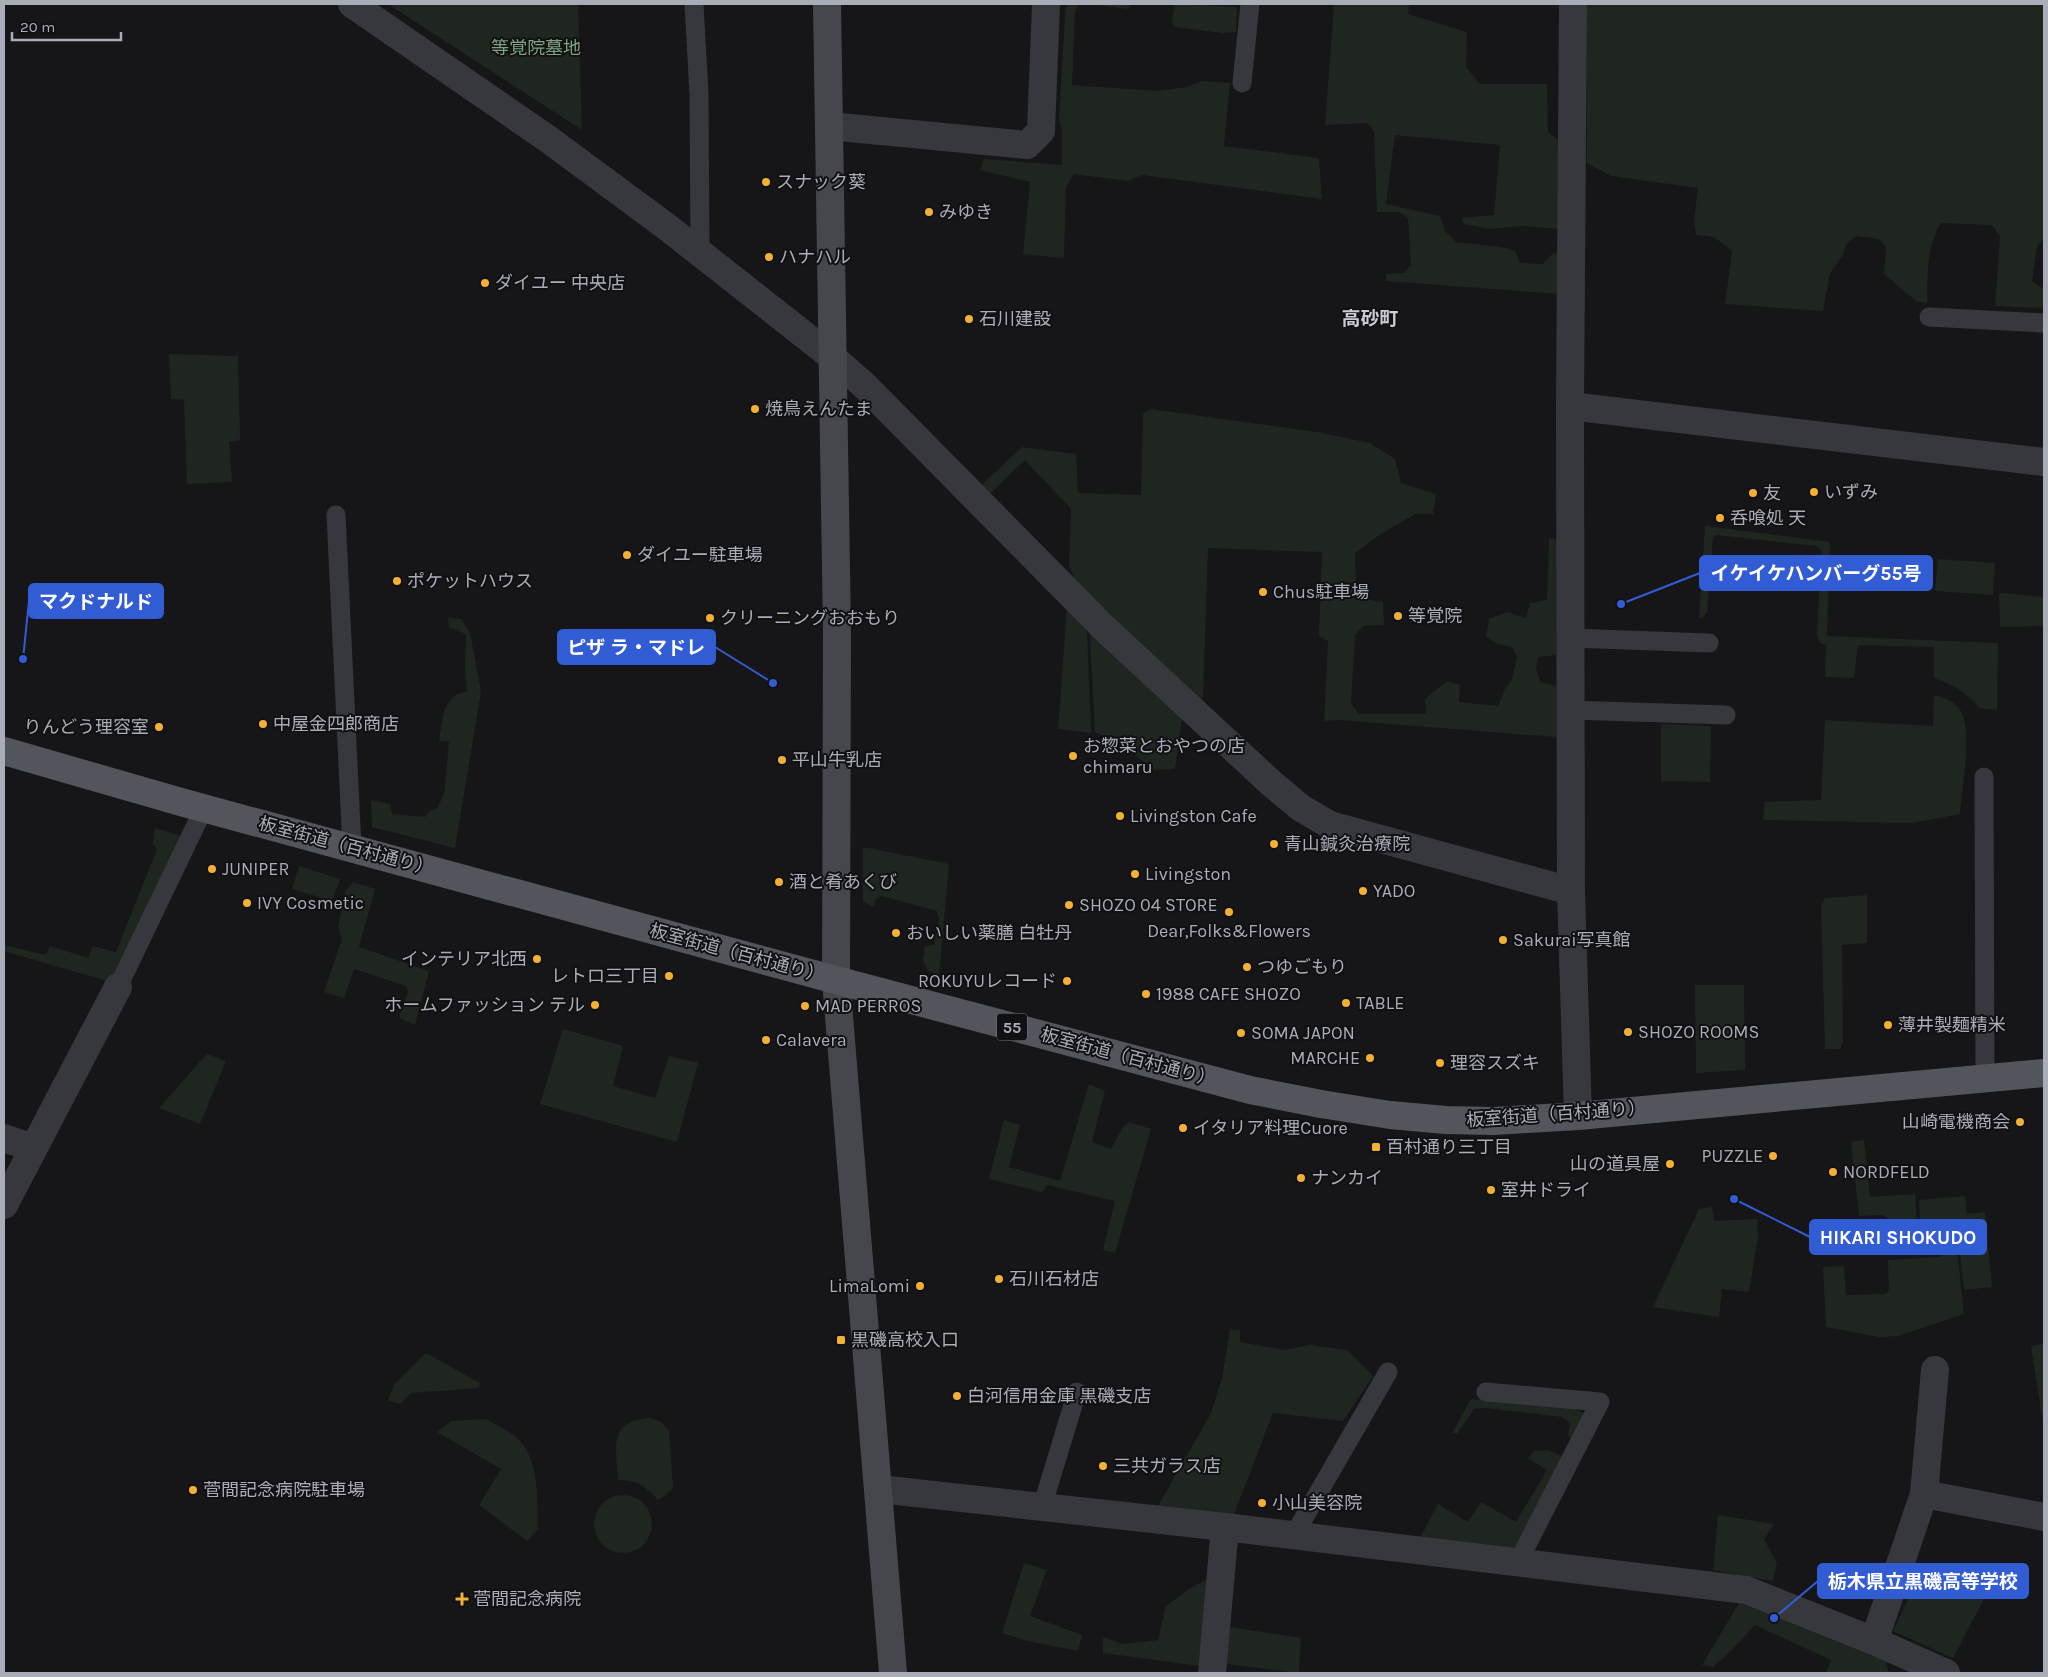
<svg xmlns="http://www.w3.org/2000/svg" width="2048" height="1677" font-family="Karla,'Noto Sans JP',sans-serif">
  <rect width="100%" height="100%" fill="#161618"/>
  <g fill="#1e261f">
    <polygon points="388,4 578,4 582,130"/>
    <polygon points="1066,4 1080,4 1075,11 1072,85 1158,91 1187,87 1202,81 1230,83 1224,146 1319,158 1322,199 1142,175 1128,181 1074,174 1066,187 1064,258 1023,254 1030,182 980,170 984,159 1062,165 1062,133 1059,116"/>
    <polygon points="1090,4 1130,4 1129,9"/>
    <polygon points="1175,4 1237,7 1236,32 1223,33 1175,27 1172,21"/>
    <polygon points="1334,4 1409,4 1408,14 1467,32 1466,67 1480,84 1547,84 1548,132 1563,144 1560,229 1521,226 1490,229 1464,224 1462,218 1494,215 1500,145 1395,135 1386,204 1440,216 1445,231 1456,242 1502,247 1515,251 1520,263 1543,264 1553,253 1561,255 1559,294 1386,281 1386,274 1405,273 1411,264 1408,218 1399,212 1377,212 1374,131 1367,123 1325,125"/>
    <path d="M 1587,4 L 2044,4 L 2044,238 L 2037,246 L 2032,282 L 2044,289 L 2044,300 L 2042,308 L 1995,306 L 2000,236 L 1992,225 L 1941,223 C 1926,246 1928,276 1927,303 L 1916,301 L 1884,274 L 1886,247 L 1879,239 L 1856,236 L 1846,244 L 1843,255 L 1830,273 L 1823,311 L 1725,304 L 1732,251 L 1714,237 L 1696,235 L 1694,221 L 1698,188 L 1611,176 L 1587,163 Z"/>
    <polygon points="169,354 238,356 240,440 229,442 232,482 187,484 184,400 171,399"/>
    <polygon points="1150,409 1317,432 1370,443 1395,459 1401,483 1436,494 1433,514 1415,514 1381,534 1355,553 1356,592 1373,601 1383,602 1384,625 1363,626 1355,635 1351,703 1359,714 1426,714 1425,699 1447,681 1460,685 1459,702 1498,706 1505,689 1512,680 1517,657 1512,647 1497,644 1486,637 1489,619 1507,612 1526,618 1530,603 1547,600 1549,538 1559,540 1556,655 1539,657 1536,667 1540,682 1556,686 1556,737 1340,720 1324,721 1328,641 1319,636 1322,552 1208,548 1203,697 1184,705 1175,769 1154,770 1116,740 1095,732 1090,637 1085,606 1069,565 1071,509 1025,460 989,495 979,487 1022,447 1076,454 1078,493 1141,495 1143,414"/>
    <path d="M 1705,526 L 1830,542 L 1827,636 L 1998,643 L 1997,710 L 1979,708 C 1967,691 1952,685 1934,678 L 1934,647 L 1858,645 L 1854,678 L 1825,677 L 1826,645 L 1820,643 L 1817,636 L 1821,550 L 1816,546 L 1716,535 L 1713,538 L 1707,612 L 1704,616 L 1699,619 Z"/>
    <polygon points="1938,559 1995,563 1993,595 1935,591"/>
    <polygon points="1999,593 2044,597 2044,626 2000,627"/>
    <polygon points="1067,608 1087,631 1091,733 1058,729"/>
    <path d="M 448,618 L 461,619 L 470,633 L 481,691 L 455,848 L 372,827 L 371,800 L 390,804 L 392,814 L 425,817 L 430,810 L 437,809 L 444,794 L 449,742 L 439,741 C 443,719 442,696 467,691 L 465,671 L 466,635 L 457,629 L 449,628 Z"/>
    <path d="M 1934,695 C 1946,698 1957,702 1962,713 C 1972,735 1962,789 1960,814 L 1912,823 L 1763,820 L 1765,802 L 1821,800 L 1825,720 L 1933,726 Z"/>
    <polygon points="1661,724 1711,726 1710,782 1661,781"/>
    <polygon points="155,828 185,837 117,984 4,951 4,945 46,955 50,946 88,958 93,946 116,952 157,849 153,844"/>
    <polygon points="863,847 949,864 939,975 928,971 923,960 925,946 934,945 939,920 937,911 882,896 876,899 873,907 863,901"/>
    <polygon points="299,866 340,879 332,901 292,889"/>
    <polygon points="353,882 375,889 359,947 429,971 415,1025 399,1018 408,992 406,986 354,969 344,998 324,992 342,939 338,928 345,891"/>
    <polygon points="1867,895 1867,943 1842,945 1843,1042 1840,1049 1825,1049 1821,906 1825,898"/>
    <polygon points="1695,985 1744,985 1745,1070 1696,1073"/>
    <polygon points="563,1029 623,1046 613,1086 655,1098 669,1056 698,1063 677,1142 540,1104"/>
    <polygon points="207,1054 226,1061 200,1124 159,1108"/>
    <polygon points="1089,1084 1105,1091 1092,1142 1111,1149 1123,1127 1129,1122 1151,1129 1115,1253 1103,1250 1115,1201 1047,1185 1042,1192 989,1179 1004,1120 1020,1125 1009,1167 1060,1181"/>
    <polygon points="1864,1140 1870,1197 1915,1194 1917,1222 1889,1225 1888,1218 1882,1215 1859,1216 1851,1142"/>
    <polygon points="1965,1196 1967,1214 1985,1212 1992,1287 1964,1290 1956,1219 1920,1222 1919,1200"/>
    <polygon points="1712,1207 1714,1221 1757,1219 1758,1236 1749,1292 1722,1289 1719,1317 1653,1307 1699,1209"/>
    <polygon points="1954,1221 1964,1314 1898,1336 1879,1337 1826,1327 1823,1267 1844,1266 1846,1295 1886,1294 1889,1290 1888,1260 1940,1257 1945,1253 1944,1222"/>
    <polygon points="1230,1329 1240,1330 1240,1342 1285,1350 1310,1345 1347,1350 1373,1376 1343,1421 1273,1413 1233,1517 1158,1506 1211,1413 1222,1379"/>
    <polygon points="2043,1344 2044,1352 2044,1430 2031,1346"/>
    <polygon points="426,1353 480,1383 479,1388 411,1393 401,1404 388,1401 394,1385"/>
    <polygon points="1471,1399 1572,1408 1584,1413 1573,1439 1568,1436 1570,1424 1562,1417 1486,1408 1474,1409 1457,1434 1452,1433"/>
    <path d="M 650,1418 L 661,1422 L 669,1431 L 673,1487 L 667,1494 L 658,1500 C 646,1486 637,1480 618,1480 C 617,1448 607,1421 650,1418 Z"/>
    <path d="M 486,1419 C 496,1425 508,1430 516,1437 C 540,1456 537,1501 538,1529 L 527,1541 L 479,1505 L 501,1469 L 437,1432 L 451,1421 Z"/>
    <polygon points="1548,1450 1562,1456 1516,1547 1509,1549 1427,1540 1421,1536 1438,1504 1468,1522 1481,1502 1516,1522 1547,1470 1528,1458 1534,1451"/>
    <circle cx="623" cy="1524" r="29"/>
    <polygon points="1718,1515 1774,1524 1764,1539 1777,1563 1773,1581 1713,1570"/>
    <polygon points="1024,1563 1047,1570 1030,1616 1082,1635 1078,1651 1028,1641 1002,1633"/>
    <polygon points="1920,1574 1989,1589 1953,1658 1893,1631"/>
    <polygon points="1208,1579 1200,1666 1103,1653 1103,1637 1123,1644 1158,1640 1166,1606 1189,1589"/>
    <polygon points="1739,1603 1803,1625 1885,1660 1889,1673 1826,1673 1831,1660 1755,1625 1732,1650 1713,1667 1702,1665"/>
    <polygon points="1229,1627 1301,1638 1299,1673 1226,1664"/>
  </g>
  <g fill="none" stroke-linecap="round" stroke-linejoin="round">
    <g stroke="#37383d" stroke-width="19">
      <polyline points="694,4 699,94 700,253"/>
      <polyline points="1242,83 1250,4"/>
      <polyline points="1929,317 2044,323"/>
      <polyline points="336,515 352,848"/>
      <polyline points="1571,638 1709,643"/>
      <polyline points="1571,710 1726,715"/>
      <polyline points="1984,777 1985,1078"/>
      <polyline points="118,987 204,808"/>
      <polyline points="1486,1392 1600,1402 1518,1562"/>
      <polyline points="1042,1507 1077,1392"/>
      <polyline points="1294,1535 1388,1372"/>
    </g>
    <g stroke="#37383d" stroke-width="28">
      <polyline points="352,4 548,139 667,227 831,356 866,387 1103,627 1271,783 1301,808 1330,825 1571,891"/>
      <polyline points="1573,4 1570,406 1571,891 1578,1116"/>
      <polyline points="829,126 1027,145 1041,131 1046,4"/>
      <polyline points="1570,406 2044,462"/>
      <polyline points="4,1138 33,1148"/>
      <polyline points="4,1205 118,987"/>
      <polyline points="879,1489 1225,1527 1746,1590 1874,1641 1946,1673"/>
      <polyline points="1924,1494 2044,1517"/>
      <polyline points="1874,1641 1924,1494 1935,1370"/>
      <polyline points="1212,1673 1225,1527"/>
    </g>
    <polyline stroke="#45474d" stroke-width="28" points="827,4 837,632 836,980 893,1673"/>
    <polyline stroke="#53555c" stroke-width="28" points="4,751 181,802 836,980 1250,1090 1321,1104 1390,1115 1446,1120 1494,1121 1578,1116 2044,1073"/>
  </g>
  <g fill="#f2b134" stroke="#111113" stroke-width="2">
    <circle cx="766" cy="182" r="5"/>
    <circle cx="929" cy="212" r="5"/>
    <circle cx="769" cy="257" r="5"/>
    <circle cx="485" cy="283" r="5"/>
    <circle cx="969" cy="319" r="5"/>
    <circle cx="755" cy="409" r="5"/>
    <circle cx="1814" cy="492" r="5"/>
    <circle cx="1753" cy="493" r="5"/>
    <circle cx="1720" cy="518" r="5"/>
    <circle cx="627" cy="555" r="5"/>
    <circle cx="397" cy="581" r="5"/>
    <circle cx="1263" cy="592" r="5"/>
    <circle cx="1398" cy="616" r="5"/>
    <circle cx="710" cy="618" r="5"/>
    <circle cx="263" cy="724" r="5"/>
    <circle cx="159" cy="727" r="5"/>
    <circle cx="1073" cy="756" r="5"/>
    <circle cx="782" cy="760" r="5"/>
    <circle cx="1120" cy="816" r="5"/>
    <circle cx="1274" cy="844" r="5"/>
    <circle cx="212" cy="869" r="5"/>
    <circle cx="1135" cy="874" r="5"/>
    <circle cx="779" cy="882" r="5"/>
    <circle cx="1363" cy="891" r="5"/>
    <circle cx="247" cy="903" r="5"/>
    <circle cx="1069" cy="905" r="5"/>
    <circle cx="1229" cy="912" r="5"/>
    <circle cx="896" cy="933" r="5"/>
    <circle cx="1503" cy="940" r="5"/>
    <circle cx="537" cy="959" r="5"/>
    <circle cx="1247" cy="967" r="5"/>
    <circle cx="669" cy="976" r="5"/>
    <circle cx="1067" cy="981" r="5"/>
    <circle cx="1146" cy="994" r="5"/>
    <circle cx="1346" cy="1003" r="5"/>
    <circle cx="595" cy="1005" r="5"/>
    <circle cx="805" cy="1006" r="5"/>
    <circle cx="1888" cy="1025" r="5"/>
    <circle cx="1628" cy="1032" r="5"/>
    <circle cx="1241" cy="1033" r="5"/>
    <circle cx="766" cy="1040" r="5"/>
    <circle cx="1370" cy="1058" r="5"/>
    <circle cx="1440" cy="1063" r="5"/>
    <circle cx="2020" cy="1122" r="5"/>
    <circle cx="1183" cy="1128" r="5"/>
    <rect x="1371" y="1142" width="10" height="10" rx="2.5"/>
    <circle cx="1773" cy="1156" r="5"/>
    <circle cx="1670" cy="1164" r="5"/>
    <circle cx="1833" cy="1172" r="5"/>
    <circle cx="1301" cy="1178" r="5"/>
    <circle cx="1491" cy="1190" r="5"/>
    <circle cx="999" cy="1279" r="5"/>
    <circle cx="920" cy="1286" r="5"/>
    <rect x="836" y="1335" width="10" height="10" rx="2.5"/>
    <circle cx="957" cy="1396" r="5"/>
    <circle cx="1103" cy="1466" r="5"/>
    <circle cx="193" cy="1490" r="5"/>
    <circle cx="1262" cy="1503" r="5"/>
    <path d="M459.5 1591.5h5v5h5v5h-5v5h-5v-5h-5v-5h5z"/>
  </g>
  <g text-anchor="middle" stroke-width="4" stroke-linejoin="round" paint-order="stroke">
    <rect fill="#111113" stroke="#7b7e86" stroke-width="1" x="997" y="1013.5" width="30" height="27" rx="4"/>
    <g font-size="16" font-weight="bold" fill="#a8adb8">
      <text x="1012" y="1033">55</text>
    </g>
    <g font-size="18" fill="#7fa381" stroke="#111113">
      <text x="536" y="54">等覚院墓地</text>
    </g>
    <g font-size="18" fill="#a8adb8" stroke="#111113" text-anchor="start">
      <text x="776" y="188">スナック葵</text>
      <text x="939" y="218">みゆき</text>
      <text x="779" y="263">ハナハル</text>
      <text x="495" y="289">ダイユー 中央店</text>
      <text x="979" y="325">石川建設</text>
      <text x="765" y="415">焼鳥えんたま</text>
      <text x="1824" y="498">いずみ</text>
      <text x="1763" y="499">友</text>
      <text x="1730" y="524">呑喰処 天</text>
      <text x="637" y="561">ダイユー駐車場</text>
      <text x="407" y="587">ポケットハウス</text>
      <text x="1273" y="598">Chus駐車場</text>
      <text x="1408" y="622">等覚院</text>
      <text x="720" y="624">クリーニングおおもり</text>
      <text x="273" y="730">中屋金四郎商店</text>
      <text x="149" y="733" text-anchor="end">りんどう理容室</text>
      <text x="1083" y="752">お惣菜とおやつの店<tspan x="1083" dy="21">chimaru</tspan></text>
      <text x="792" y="766">平山牛乳店</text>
      <text x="1130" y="822">Livingston Cafe</text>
      <text x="1284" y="850">青山鍼灸治療院</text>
      <text x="222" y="875">JUNIPER</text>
      <text x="1145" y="880">Livingston</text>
      <text x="789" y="888">酒と肴あくび</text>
      <text x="1373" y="897">YADO</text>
      <text x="257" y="909">IVY Cosmetic</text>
      <text x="1079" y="911">SHOZO 04 STORE</text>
      <text x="1229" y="937" text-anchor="middle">Dear,Folks&amp;Flowers</text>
      <text x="906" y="939">おいしい薬膳 白牡丹</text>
      <text x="1513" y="946">Sakurai写真館</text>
      <text x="527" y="965" text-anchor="end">インテリア北西</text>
      <text x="1257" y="973">つゆごもり</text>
      <text x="659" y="982" text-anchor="end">レトロ三丁目</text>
      <text x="1057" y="987" text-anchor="end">ROKUYUレコード</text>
      <text x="1156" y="1000">1988 CAFE SHOZO</text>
      <text x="1356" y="1009">TABLE</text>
      <text x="585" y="1011" text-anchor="end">ホームファッション テル</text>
      <text x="815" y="1012">MAD PERROS</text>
      <text x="1898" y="1031">薄井製麺精米</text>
      <text x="1638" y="1038">SHOZO ROOMS</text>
      <text x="1251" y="1039">SOMA JAPON</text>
      <text x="776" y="1046">Calavera</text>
      <text x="1360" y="1064" text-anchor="end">MARCHE</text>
      <text x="1450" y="1069">理容スズキ</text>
      <text x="2010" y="1128" text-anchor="end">山崎電機商会</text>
      <text x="1193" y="1134">イタリア料理Cuore</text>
      <text x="1386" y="1153">百村通り三丁目</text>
      <text x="1763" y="1162" text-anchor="end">PUZZLE</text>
      <text x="1660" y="1170" text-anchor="end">山の道具屋</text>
      <text x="1843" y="1178">NORDFELD</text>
      <text x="1311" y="1184">ナンカイ</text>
      <text x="1501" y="1196">室井ドライ</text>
      <text x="1009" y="1285">石川石材店</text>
      <text x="910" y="1292" text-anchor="end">LimaLomi</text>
      <text x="851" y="1346">黒磯高校入口</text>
      <text x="967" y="1402">白河信用金庫 黒磯支店</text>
      <text x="1113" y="1472">三共ガラス店</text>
      <text x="203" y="1496">菅間記念病院駐車場</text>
      <text x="1272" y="1509">小山美容院</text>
      <text x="473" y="1605">菅間記念病院</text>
    </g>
    <g font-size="18" fill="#a8adb8" stroke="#111113">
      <text transform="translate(346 846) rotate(15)" y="6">板室街道（百村通り）</text>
      <text transform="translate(737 953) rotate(15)" y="6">板室街道（百村通り）</text>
      <text transform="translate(1128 1057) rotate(15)" y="6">板室街道（百村通り）</text>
      <text transform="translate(1556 1114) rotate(-4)" y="6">板室街道（百村通り）</text>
    </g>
    <g font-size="19" font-weight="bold" fill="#c9ccd4" stroke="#111113">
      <text x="1370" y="325">高砂町</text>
    </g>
  </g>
  <path fill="none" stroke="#325cd3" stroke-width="2" d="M1621 604L1700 573M23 659L29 601M773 683L715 647M1734 1199L1810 1237M1774 1618L1818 1581"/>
  <g fill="#325cd3" stroke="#111113" stroke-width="2">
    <circle cx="1621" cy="604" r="5"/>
    <circle cx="23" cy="659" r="5"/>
    <circle cx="773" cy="683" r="5"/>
    <circle cx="1734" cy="1199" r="5"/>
    <circle cx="1774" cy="1618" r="5"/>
  </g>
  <g fill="#325cd3" stroke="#325cd3" stroke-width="2">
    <rect x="1700" y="556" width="232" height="34" rx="5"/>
    <rect x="29" y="584" width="134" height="34" rx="5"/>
    <rect x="558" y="630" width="157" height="34" rx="5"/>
    <rect x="1810" y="1220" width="176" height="34" rx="5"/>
    <rect x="1818" y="1564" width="210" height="34" rx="5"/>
  </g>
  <g font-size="19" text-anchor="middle" font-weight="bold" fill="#fff">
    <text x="1816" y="580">イケイケハンバーグ55号</text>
    <text x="96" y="608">マクドナルド</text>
    <text x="636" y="654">ピザ ラ・マドレ</text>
    <text x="1898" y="1244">HIKARI SHOKUDO</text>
    <text x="1923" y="1588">栃木県立黒磯高等学校</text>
  </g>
  <rect width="2048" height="1677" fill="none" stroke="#a8adb8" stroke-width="10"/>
  <path d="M12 32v8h109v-8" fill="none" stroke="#a8adb8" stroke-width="2.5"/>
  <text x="20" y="32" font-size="15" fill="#a8adb8" stroke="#111113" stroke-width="4" paint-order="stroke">20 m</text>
</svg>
